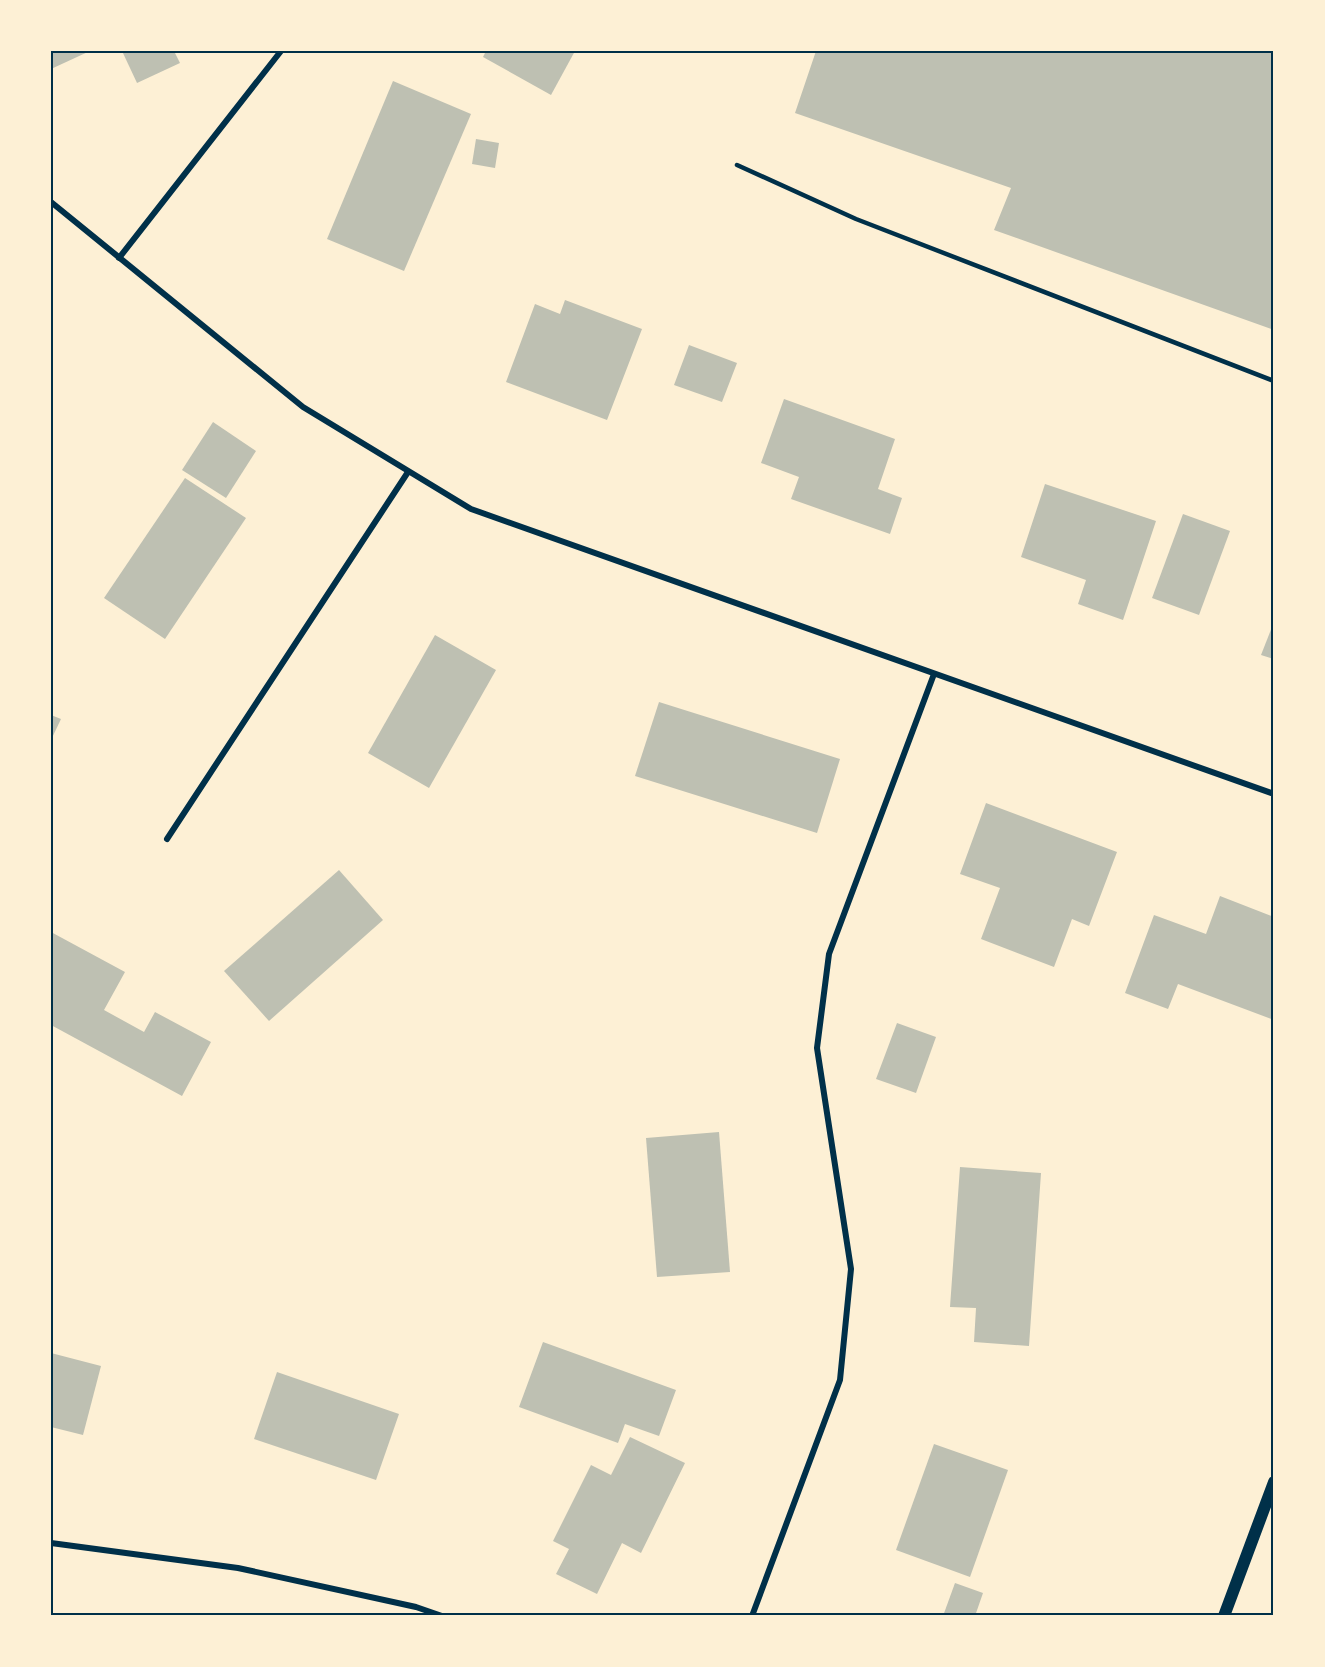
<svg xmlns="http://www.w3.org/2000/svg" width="1325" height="1667" font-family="'Fira Sans',sans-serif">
  <rect width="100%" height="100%" fill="#fdf0d5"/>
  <g fill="#bec0b2">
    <polygon points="51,51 90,51 51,69"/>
    <polygon points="122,51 174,51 180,63 137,83"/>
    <polygon points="486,51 575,51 551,95 483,57"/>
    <polygon points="816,51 1274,51 1274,330 994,230 1011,188 795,113"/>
    <polygon points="393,81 471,114 404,271 327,239"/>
    <polygon points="476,139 499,143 495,168 472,164"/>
    <polygon points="565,300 642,329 607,420 506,382 535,304 560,314"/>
    <polygon points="689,345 737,363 722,402 674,385"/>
    <polygon points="784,399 895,439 878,489 902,498 890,534 791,499 799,477 761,463"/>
    <polygon points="213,422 256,451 226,498 182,470"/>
    <polygon points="185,478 246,518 165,639 104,598"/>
    <polygon points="1045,484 1156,521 1123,620 1078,604 1086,580 1021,557"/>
    <polygon points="1183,514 1230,531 1199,615 1152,598"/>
    <polygon points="1274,622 1274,659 1261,655"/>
    <polygon points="435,635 496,670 429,788 368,753"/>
    <polygon points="659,702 840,759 817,833 635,776"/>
    <polygon points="51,715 61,719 51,740"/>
    <polygon points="986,803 1117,852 1089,926 1072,919 1054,967 981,939 1000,888 960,874"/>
    <polygon points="339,870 383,920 269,1021 224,971"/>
    <polygon points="1220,896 1274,917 1274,1020 1178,984 1168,1009 1125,993 1154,915 1206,934"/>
    <polygon points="51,932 125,972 104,1010 144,1032 155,1012 211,1042 182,1096 51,1025"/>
    <polygon points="897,1023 936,1037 916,1093 876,1079"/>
    <polygon points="719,1132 730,1272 657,1277 646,1138"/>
    <polygon points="960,1167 1041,1173 1029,1346 974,1342 976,1308 950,1307"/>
    <polygon points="543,1342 676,1390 659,1436 625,1424 618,1443 519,1407"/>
    <polygon points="51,1353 101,1366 83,1435 51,1427"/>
    <polygon points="277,1372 399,1414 376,1480 254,1439"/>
    <polygon points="630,1437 685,1463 641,1553 622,1543 597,1594 556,1574 569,1549 553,1541 591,1465 611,1475"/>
    <polygon points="934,1444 1008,1470 970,1577 896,1550"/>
    <polygon points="955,1583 983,1593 975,1616 943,1616"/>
  </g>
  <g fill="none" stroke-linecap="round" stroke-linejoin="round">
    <polyline stroke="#003049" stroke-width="4.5" points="737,165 856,219 1274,381"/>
    <g stroke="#003049" stroke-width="6">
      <polyline points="51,202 303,407 471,509 1274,794"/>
      <polyline points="119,258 281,51"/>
      <polyline points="167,839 408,472"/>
      <polyline points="51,1543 238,1568 416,1607 442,1616"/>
      <polyline points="752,1616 840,1380 851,1269 817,1048 829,954 934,674"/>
    </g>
    <polyline stroke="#003049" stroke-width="12" points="1224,1616 1274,1482"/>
  </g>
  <rect width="1325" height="1667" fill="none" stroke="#fdf0d5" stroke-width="105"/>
  <rect x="52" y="52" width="1220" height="1562" fill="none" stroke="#003049" stroke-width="2"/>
</svg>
